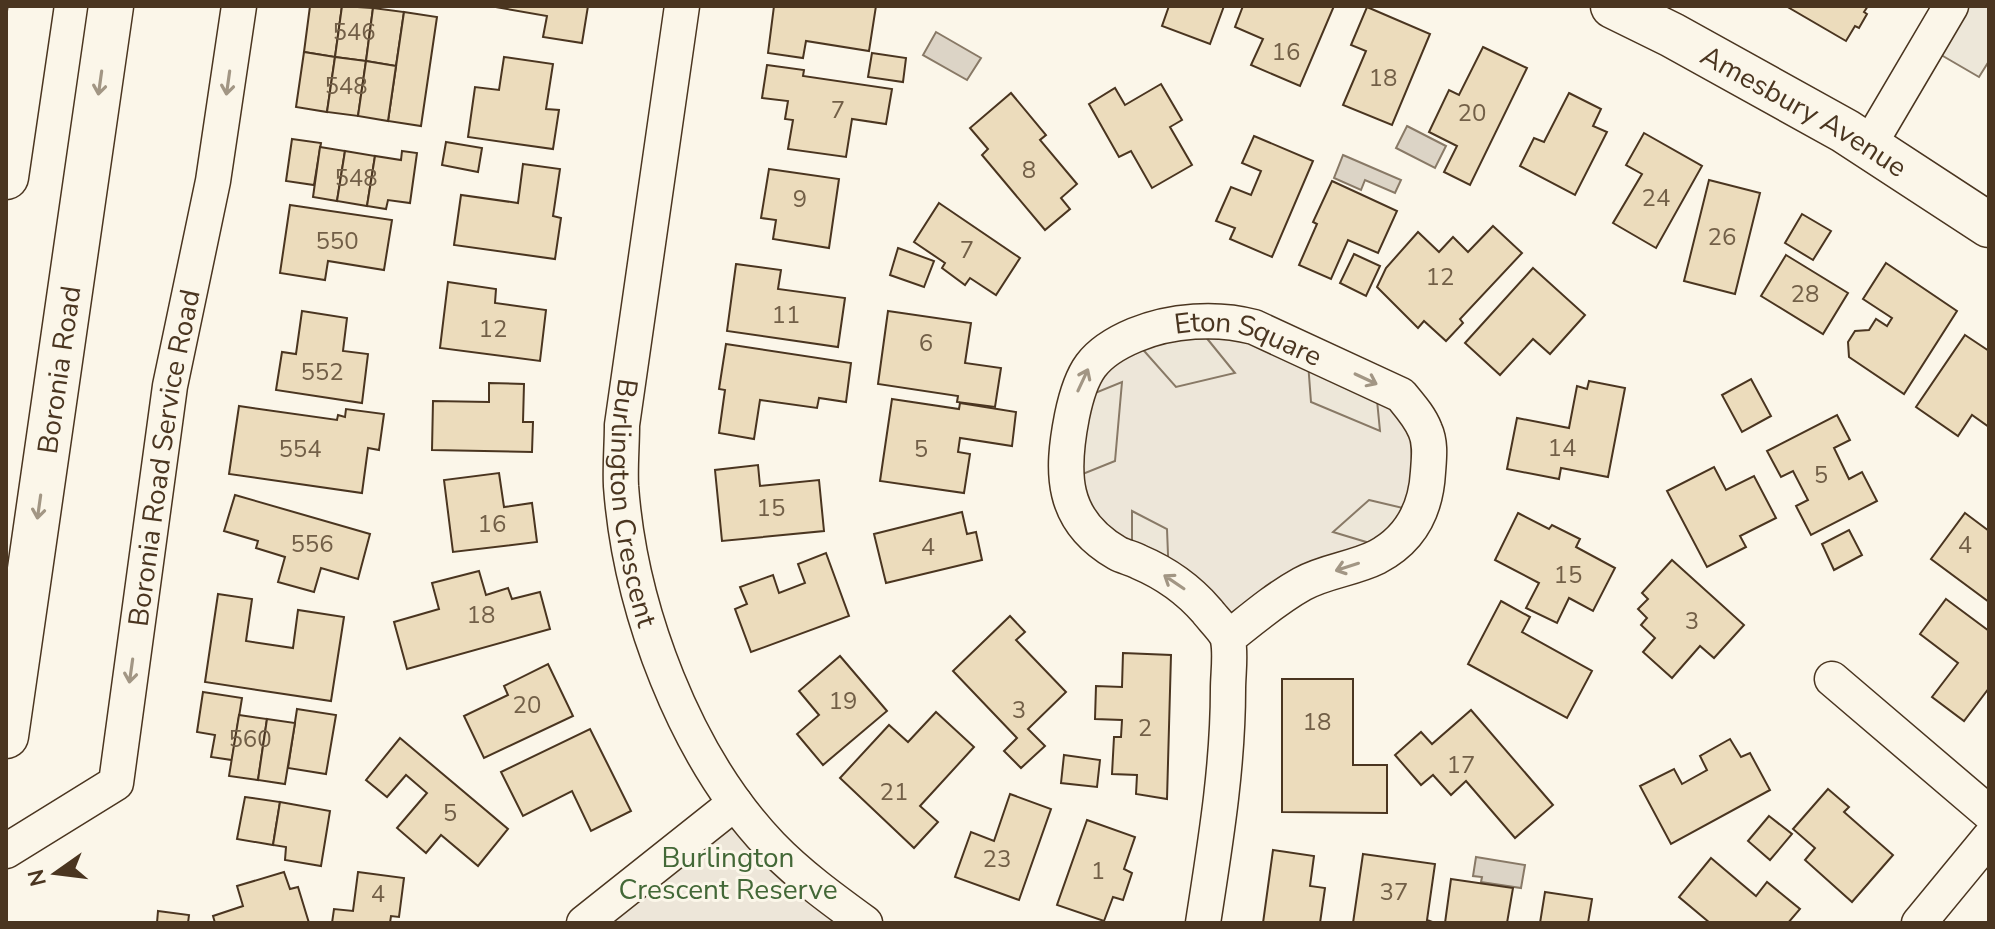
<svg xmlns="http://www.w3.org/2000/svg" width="1995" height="929" font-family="'Nunito Sans',sans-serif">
  <rect width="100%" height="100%" fill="#fbf6e9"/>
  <g fill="#ede6d9" stroke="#887966" stroke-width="2">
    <polygon points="1217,321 1415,411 1420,514 1228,638 1070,498 1091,364"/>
    <polygon points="735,803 865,923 584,923"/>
  </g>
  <g fill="#ede7d9" stroke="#887966" stroke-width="2">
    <polygon points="1947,6 1989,6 1989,61 1979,77 1924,45"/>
    <polygon points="1192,320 1235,373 1176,387 1130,335"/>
    <polygon points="1307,349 1375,380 1380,431 1311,402"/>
    <polygon points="1122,382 1115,461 1063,482 1073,402"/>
    <polygon points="1369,500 1424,513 1393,550 1333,532"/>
    <polygon points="1132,511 1167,529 1169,580 1132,561"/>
  </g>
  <g fill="#dcd4c6" stroke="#887966" stroke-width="2">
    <polygon points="936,32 981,58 967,80 923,55"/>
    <polygon points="1407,126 1446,146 1435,168 1396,148"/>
    <polygon points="1343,155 1401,180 1395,193 1365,180 1361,190 1334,178"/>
    <polygon points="1476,857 1525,865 1521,888 1481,882 1482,877 1473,876"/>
  </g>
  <g fill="#ecdcbc" stroke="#4a3520" stroke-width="2">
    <polygon points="310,6 342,6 335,57 304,52"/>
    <polygon points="342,6 373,8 366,61 335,57"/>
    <polygon points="490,6 588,6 582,43 543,37 547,16"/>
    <polygon points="774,6 876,6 869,51 806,41 803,58 768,53"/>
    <polygon points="1169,6 1224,6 1210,44 1162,26"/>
    <polygon points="1243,6 1334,6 1300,86 1251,65 1263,39 1235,27"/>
    <polygon points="1786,6 1868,6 1864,12 1867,14 1859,28 1855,26 1846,41"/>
    <polygon points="1367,7 1430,34 1392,125 1343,105 1366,51 1351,45"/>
    <polygon points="373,8 404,12 396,66 366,61"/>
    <polygon points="404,12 437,17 421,126 388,121"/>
    <polygon points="1483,47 1527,68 1470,185 1444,172 1457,146 1429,132 1449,90 1459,95"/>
    <polygon points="304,52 335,57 327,112 296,107"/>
    <polygon points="872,53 906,58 903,82 868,77"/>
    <polygon points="335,57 366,61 358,116 327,112"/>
    <polygon points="504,57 553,64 546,109 559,110 553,149 468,137 475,87 499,90"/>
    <polygon points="366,61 396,66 388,121 358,116"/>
    <polygon points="767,65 804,70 803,76 892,89 886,124 852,119 846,157 788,149 793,120 785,119 788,101 762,98"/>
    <polygon points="1161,84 1182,120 1170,127 1192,165 1152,188 1131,151 1119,157 1089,104 1115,88 1125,105"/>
    <polygon points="1011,93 1046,135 1040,140 1077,184 1061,198 1070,209 1045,230 982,155 988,149 970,128"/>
    <polygon points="1569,93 1601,109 1593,126 1607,132 1575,195 1520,166 1534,138 1544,142"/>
    <polygon points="1644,133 1702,166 1656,248 1613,223 1642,174 1626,165"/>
    <polygon points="1254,136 1313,161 1272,257 1230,239 1235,228 1216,221 1231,187 1251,195 1261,171 1242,163"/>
    <polygon points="292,139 321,143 314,185 286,181"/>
    <polygon points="446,142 482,148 478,172 442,165"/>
    <polygon points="320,147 345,151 337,201 313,197"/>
    <polygon points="345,151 375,156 367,206 337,201"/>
    <polygon points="402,151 417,153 410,203 388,200 386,209 367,206 375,156 401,160"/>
    <polygon points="523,164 560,169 553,216 561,218 555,259 454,245 461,195 518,203"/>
    <polygon points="769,169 839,179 829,248 773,239 776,220 761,218"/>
    <polygon points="1709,180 1760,193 1735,294 1684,281"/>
    <polygon points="1332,181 1397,211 1378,253 1348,240 1331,279 1299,265 1317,224 1313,222"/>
    <polygon points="939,203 1020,258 996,295 970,278 965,285 942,268 945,263 914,242"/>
    <polygon points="290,205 392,220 384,270 328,261 325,280 280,273"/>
    <polygon points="1802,214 1831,231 1813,260 1785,243"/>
    <polygon points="1493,226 1522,253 1460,319 1463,323 1446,341 1424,321 1418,328 1377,287 1386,268 1418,232 1439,252 1453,237 1468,252"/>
    <polygon points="898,248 934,261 924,287 890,275"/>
    <polygon points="1354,254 1380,266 1366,296 1340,283"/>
    <polygon points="1786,255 1848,293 1823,334 1761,296"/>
    <polygon points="1886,263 1957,311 1904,394 1849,357 1848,342 1855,331 1869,330 1876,319 1887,326 1892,318 1863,299"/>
    <polygon points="736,264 781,270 778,289 845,298 838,347 727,331"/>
    <polygon points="1533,268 1585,315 1550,354 1533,339 1500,375 1465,343"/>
    <polygon points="448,282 496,289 495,303 546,310 540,361 440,348"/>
    <polygon points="302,311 347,318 343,351 368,354 362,403 276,390 282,352 296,354"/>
    <polygon points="888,311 971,323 965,363 1001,368 995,407 957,402 958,396 878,384"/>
    <polygon points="1965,335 1989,351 1989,427 1972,415 1958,436 1916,407"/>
    <polygon points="726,344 851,363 846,402 819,398 817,408 760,400 754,439 719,433 725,390 719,389"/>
    <polygon points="1751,379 1771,416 1742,432 1722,395"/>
    <polygon points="1589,381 1625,388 1608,477 1561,468 1559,479 1507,469 1517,418 1569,428 1577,386 1587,389"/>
    <polygon points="489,383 524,384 523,422 533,422 532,452 432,450 433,401 489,402"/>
    <polygon points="892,399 959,409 960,403 1016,412 1012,446 960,438 958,452 970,454 964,493 880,481"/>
    <polygon points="239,406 337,420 338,415 345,417 346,409 384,414 379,450 368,448 362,493 229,474"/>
    <polygon points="1837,415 1850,440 1834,448 1849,479 1862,472 1877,501 1811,535 1796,506 1808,500 1793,471 1781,477 1767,451"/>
    <polygon points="758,465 760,486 819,480 824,531 722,541 715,470"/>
    <polygon points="1714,467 1726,490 1754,476 1776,518 1740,536 1746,547 1707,567 1667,491"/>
    <polygon points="499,473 504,507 532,503 537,542 453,552 444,480"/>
    <polygon points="235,495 370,534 358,579 321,568 314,592 278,582 285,557 256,548 258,541 224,531"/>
    <polygon points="962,512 967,534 976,532 982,560 886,583 874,534"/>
    <polygon points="1518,513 1549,529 1552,525 1580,539 1576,547 1615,568 1593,611 1569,598 1557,623 1526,608 1539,583 1495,560"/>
    <polygon points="1965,513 1989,531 1989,602 1931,559"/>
    <polygon points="1849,530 1862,555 1834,570 1822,544"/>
    <polygon points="826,553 849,616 751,652 735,609 747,604 740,587 773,575 779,593 805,583 798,564"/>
    <polygon points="1672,560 1744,625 1714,658 1700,646 1672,678 1643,652 1655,638 1641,625 1647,618 1638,609 1648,599 1642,593"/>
    <polygon points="479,571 486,595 508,588 512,599 540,592 550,629 407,669 394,622 439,609 432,583"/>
    <polygon points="218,594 252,599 246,641 293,648 298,610 344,617 331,701 205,682"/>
    <polygon points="1946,599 1989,631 1989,688 1964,721 1932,697 1958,663 1920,634"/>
    <polygon points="1501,601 1530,617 1522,632 1592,671 1567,718 1468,664"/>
    <polygon points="1010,616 1025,632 1016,640 1066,692 1028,729 1045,746 1021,768 1004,751 1017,738 953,671"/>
    <polygon points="1123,653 1171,655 1167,799 1136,794 1137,775 1112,774 1114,737 1121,737 1122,720 1095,719 1096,686 1122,687"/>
    <polygon points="840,656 887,711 823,765 797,734 819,715 799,691"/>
    <polygon points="548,664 573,716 484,758 464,716 508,695 504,686"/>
    <polygon points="1282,679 1353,679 1353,765 1387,765 1387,813 1282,812"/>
    <polygon points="203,692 242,698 232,760 211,757 215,735 197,732"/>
    <polygon points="297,709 336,715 326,774 288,768"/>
    <polygon points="1471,710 1553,805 1515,838 1466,781 1451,795 1433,775 1421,785 1395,755 1421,732 1432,744"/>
    <polygon points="936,712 974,747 920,806 938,822 914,848 840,778 889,725 908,742"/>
    <polygon points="239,715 267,719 258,780 229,776"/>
    <polygon points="267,719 295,723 285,784 258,780"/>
    <polygon points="590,729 631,811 591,831 572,791 523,816 501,772"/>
    <polygon points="400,738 508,829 478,866 441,835 426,853 397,828 427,793 406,775 387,797 366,780"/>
    <polygon points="1730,739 1741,757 1750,753 1770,790 1671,844 1640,786 1674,769 1682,784 1707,770 1700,756"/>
    <polygon points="1064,755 1100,760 1097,787 1061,783"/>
    <polygon points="1828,789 1849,807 1844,812 1893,855 1852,902 1805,860 1815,848 1793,829"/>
    <polygon points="1010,794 1051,809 1019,900 955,877 971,832 994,841"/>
    <polygon points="245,797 280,802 273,845 237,839"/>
    <polygon points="280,802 330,811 321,866 285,860 286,847 273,845"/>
    <polygon points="1769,816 1792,834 1770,860 1748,841"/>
    <polygon points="1087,820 1135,837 1124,869 1132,873 1123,900 1113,897 1104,921 1057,905"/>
    <polygon points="1273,850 1314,856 1310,886 1325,888 1320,923 1263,923"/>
    <polygon points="1363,854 1435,864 1427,920 1435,923 1353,923"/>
    <polygon points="1711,858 1756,896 1767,882 1800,909 1788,923 1710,923 1679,897"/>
    <polygon points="284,872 290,889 298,887 309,923 215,923 213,916 243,906 237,886"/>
    <polygon points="358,872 404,878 399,917 391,916 390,923 332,923 334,909 353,911"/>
    <polygon points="1451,879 1513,888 1507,923 1445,923"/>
    <polygon points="1545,892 1592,899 1588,923 1540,923"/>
    <polygon points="158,911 189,915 188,923 157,923"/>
  </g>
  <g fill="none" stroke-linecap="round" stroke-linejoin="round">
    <defs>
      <g id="street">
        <path id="s1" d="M 682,6 L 622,425 C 622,445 620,466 621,486 C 630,609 685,756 771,846 C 799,875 832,899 865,923"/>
        <polyline points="1868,147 1951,6"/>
        <polyline points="1832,679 1989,813"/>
        <path id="s2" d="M 6,851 L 116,783 L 170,386 L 213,181 L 239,6"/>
        <polyline points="584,923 735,803"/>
        <path id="s3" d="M 1203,923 C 1215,845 1228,768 1228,689 C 1228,674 1231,655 1228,640 C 1226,631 1213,619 1207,611 C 1188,589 1165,573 1139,562 C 1132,558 1124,557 1117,553 C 1060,520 1061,472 1072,416 C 1081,372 1092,353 1135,335 C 1171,320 1217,317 1254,327 L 1401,395 C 1410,406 1420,417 1425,430 C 1431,443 1429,458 1428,472 C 1426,509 1411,539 1377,557 C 1353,569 1325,571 1302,584 C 1275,599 1252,619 1228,638"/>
        <polyline points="1919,923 1989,838"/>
      </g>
      <g id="secondary">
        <path id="s4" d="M 1613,6 L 1672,35 L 1845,131 L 1989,225"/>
      </g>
      <g id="primary">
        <polyline points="6,177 31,6"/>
        <path id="s5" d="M 6,736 L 111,6"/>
      </g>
    </defs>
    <use href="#street" stroke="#4a3520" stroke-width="37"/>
    <use href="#secondary" stroke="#4a3520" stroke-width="47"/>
    <use href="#primary" stroke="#4a3520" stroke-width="47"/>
    <use href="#street" stroke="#fbf6e9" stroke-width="34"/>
    <use href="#secondary" stroke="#fbf6e9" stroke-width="44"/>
    <use href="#primary" stroke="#fbf6e9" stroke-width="44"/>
  </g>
  <defs><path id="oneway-shaft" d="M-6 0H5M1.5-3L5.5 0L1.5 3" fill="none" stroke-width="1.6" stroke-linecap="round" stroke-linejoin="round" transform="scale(2)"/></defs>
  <g stroke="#a29684">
    <use href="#oneway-shaft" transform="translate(100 83) rotate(98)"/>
    <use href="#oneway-shaft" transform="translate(228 83) rotate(98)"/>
    <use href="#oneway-shaft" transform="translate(1366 379) rotate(25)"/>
    <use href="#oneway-shaft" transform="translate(1083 380) rotate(-65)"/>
    <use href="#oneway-shaft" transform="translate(39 507) rotate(98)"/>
    <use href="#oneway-shaft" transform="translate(1347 567) rotate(162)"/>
    <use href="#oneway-shaft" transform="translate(1174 582) rotate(-146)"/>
    <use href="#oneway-shaft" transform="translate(131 671) rotate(98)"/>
  </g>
  <g text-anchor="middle" stroke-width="6" stroke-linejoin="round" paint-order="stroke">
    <g font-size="24" fill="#725f47">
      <text x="354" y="40">546</text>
      <text x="1286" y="60">16</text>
      <text x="1383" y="86">18</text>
      <text x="346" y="94">548</text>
      <text x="838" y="118">7</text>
      <text x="1472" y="121">20</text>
      <text x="1029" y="178">8</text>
      <text x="356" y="186">548</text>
      <text x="1656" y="206">24</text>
      <text x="800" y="207">9</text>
      <text x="1722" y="245">26</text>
      <text x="337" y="249">550</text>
      <text x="967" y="258">7</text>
      <text x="1440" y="285">12</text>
      <text x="1805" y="302">28</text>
      <text x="786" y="323">11</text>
      <text x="493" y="337">12</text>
      <text x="926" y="351">6</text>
      <text x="322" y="380">552</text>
      <text x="1562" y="456">14</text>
      <text x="300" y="457">554</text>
      <text x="921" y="457">5</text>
      <text x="1821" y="483">5</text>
      <text x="771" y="516">15</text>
      <text x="492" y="532">16</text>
      <text x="312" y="552">556</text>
      <text x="1965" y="553">4</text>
      <text x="928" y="555">4</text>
      <text x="1568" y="583">15</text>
      <text x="481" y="623">18</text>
      <text x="1692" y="629">3</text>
      <text x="843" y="709">19</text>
      <text x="527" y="713">20</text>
      <text x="1019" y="718">3</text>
      <text x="1317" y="730">18</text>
      <text x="1145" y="736">2</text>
      <text x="250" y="747">560</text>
      <text x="1461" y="773">17</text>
      <text x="894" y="800">21</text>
      <text x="450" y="821">5</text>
      <text x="997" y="867">23</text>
      <text x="1098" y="879">1</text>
      <text x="1394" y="900">37</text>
      <text x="378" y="902">4</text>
    </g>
    <g font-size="28" fill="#4a3520" stroke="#fbf6e9">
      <text dy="10" stroke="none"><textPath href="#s4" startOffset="218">Amesbury Avenue</textPath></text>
      <text dy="10" stroke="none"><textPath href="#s3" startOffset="812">Eton Square</textPath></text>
      <text dy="10" stroke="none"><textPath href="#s5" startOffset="370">Boronia Road</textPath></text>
      <text dy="10" stroke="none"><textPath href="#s2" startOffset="458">Boronia Road Service Road</textPath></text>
      <text dy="10" stroke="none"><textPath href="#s1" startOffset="502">Burlington Crescent</textPath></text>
    </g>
    <g font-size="28" fill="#436837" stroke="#fbf6e9">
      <text x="728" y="867">Burlington<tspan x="728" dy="32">Crescent Reserve</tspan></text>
    </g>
  </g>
  <rect width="1995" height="929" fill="none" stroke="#4a3520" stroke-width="16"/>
  <g transform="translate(56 873) rotate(256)" stroke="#fbf6e9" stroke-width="6" paint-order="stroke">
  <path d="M0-6L14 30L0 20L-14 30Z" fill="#4a3520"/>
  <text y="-12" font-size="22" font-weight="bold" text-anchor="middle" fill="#4a3520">N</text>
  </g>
</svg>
